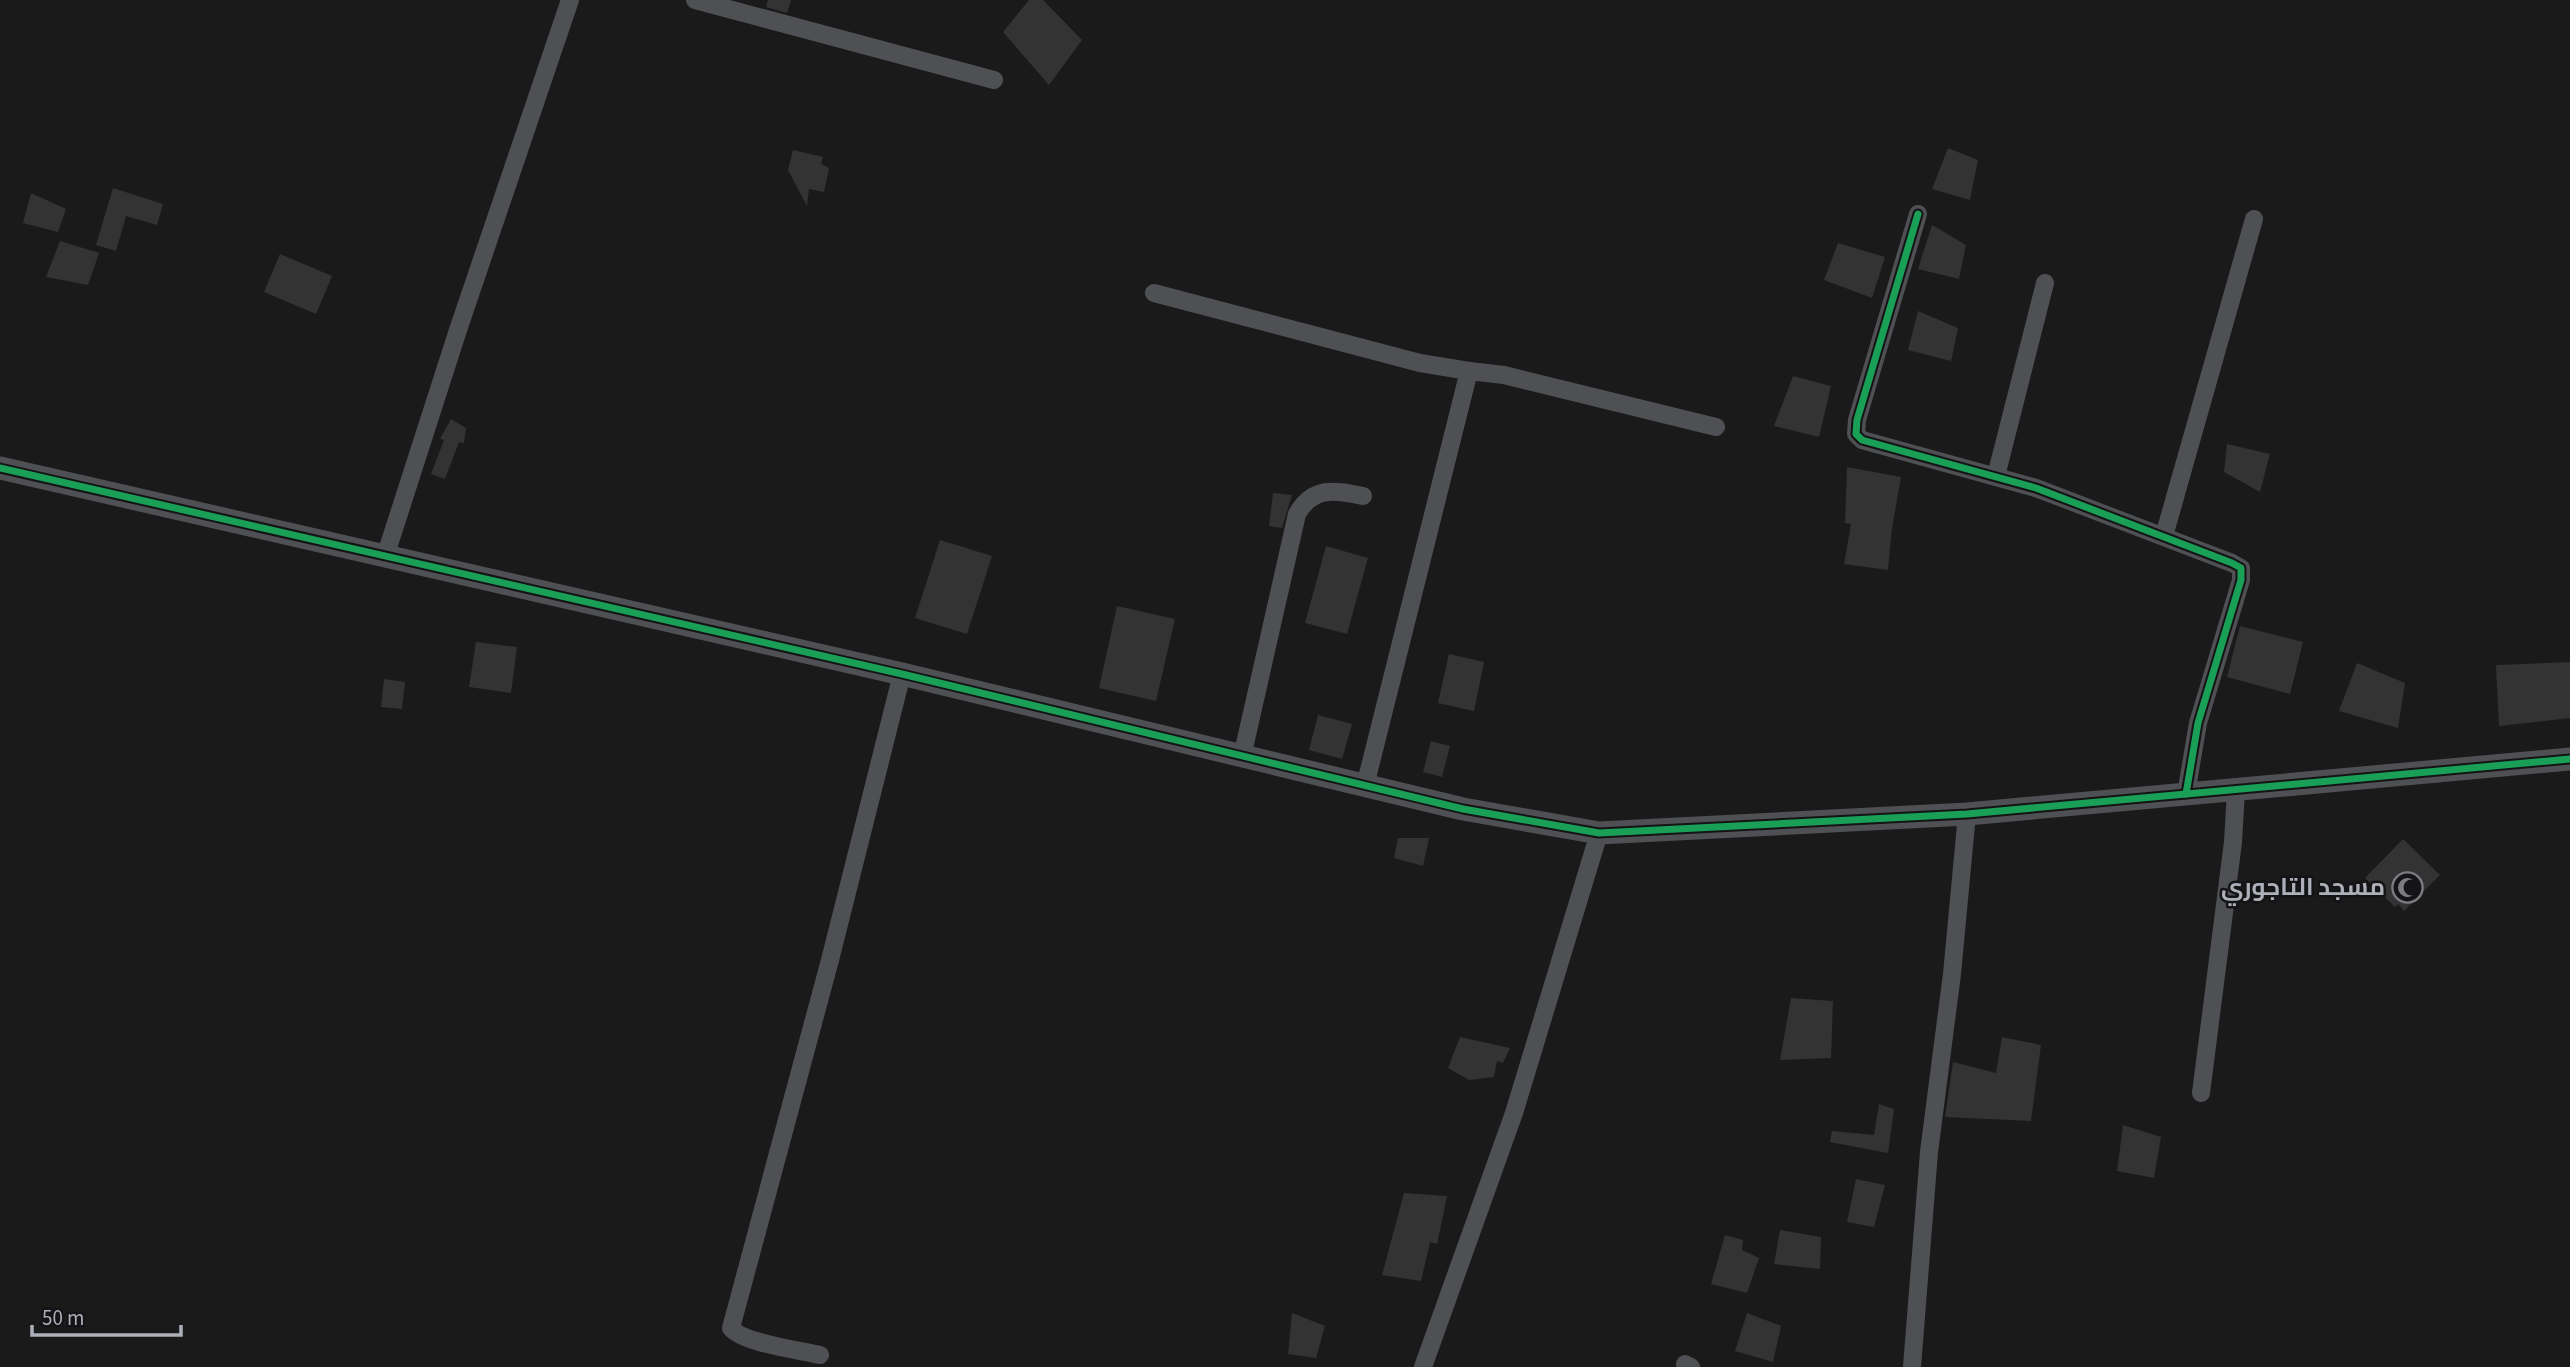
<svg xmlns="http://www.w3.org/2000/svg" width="2570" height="1367" font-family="'Source Sans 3',Cairo,sans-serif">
  <rect width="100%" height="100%" fill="#1a1a1a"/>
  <g fill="#333334">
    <polygon points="768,0 791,0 787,13 766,7"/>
    <polygon points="1029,0 1043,0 1082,40 1049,85 1003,32"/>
    <polygon points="1948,148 1978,160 1970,200 1932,189"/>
    <polygon points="793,150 823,157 821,164 829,168 824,192 809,189 807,206 788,170"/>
    <polygon points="113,188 163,204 157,225 126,216 116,251 96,245"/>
    <polygon points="31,193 66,209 58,232 23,223"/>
    <polygon points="1932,225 1966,245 1959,279 1918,269"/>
    <polygon points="60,241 99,253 88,285 46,277"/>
    <polygon points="1838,243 1885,257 1872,298 1824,280"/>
    <polygon points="280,254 332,276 316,314 264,292"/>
    <polygon points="1918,311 1958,328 1951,361 1908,350"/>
    <polygon points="1793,376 1831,386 1819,437 1774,426"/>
    <polygon points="451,419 466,428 464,443 459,442 445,479 431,474 444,440 440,439"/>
    <polygon points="2227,444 2270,454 2260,492 2224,472"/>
    <polygon points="1847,467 1901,477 1892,528 1888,570 1844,564 1851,524 1845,523"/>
    <polygon points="1273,493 1292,495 1282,528 1269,526"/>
    <polygon points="940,540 992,556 967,634 915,618"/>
    <polygon points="1326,546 1368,558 1347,634 1305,623"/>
    <polygon points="1117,606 1175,619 1156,701 1099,688"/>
    <polygon points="2240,626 2303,642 2290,694 2227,677"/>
    <polygon points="476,642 517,647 511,693 469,687"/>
    <polygon points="1449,654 1484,662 1474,711 1438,703"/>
    <polygon points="2570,662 2570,718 2499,726 2496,665"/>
    <polygon points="2357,663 2405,683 2398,728 2339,711"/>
    <polygon points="384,679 405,682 402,709 381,707"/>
    <polygon points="1318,715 1352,724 1342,759 1309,750"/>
    <polygon points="1431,741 1450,746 1442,777 1423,772"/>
    <polygon points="1398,838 1429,838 1423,866 1394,858"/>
    <polygon points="2403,839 2440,875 2404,911 2398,904 2395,907 2365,878"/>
    <polygon points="1791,998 1833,1001 1831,1058 1780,1060"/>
    <polygon points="1460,1037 1510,1048 1503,1063 1497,1061 1494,1077 1469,1080 1448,1068"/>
    <polygon points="2002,1037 2041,1045 2031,1121 1945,1117 1953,1062 1996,1073"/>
    <polygon points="1879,1104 1894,1109 1888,1153 1830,1142 1832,1131 1874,1135"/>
    <polygon points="2123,1125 2161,1137 2154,1178 2117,1171"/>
    <polygon points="1856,1179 1885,1185 1874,1227 1847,1222"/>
    <polygon points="1404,1193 1447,1196 1437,1244 1430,1242 1421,1281 1382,1275"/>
    <polygon points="1780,1230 1821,1237 1820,1269 1774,1264"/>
    <polygon points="1725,1235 1743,1240 1742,1250 1759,1258 1747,1293 1711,1284"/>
    <polygon points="1292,1313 1325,1326 1316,1358 1288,1354"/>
    <polygon points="1747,1313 1781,1326 1773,1362 1735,1351"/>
  </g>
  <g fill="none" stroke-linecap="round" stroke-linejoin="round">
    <g stroke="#4f5053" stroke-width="18">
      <polyline points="695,0 994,80"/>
      <polyline points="1918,214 1857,420 1856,434 1862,440 2036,488 2232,563 2241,568 2241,580 2198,723 2186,794"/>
      <polyline points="1154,293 1420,363 1469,371"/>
      <polyline points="1996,476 2045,283"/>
      <polyline points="2164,536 2254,219"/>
      <polyline points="385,557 458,330 570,0"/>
      <path d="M 1242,757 L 1297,514 C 1313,486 1335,490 1363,496"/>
      <polyline points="1365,786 1469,371 1504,375 1716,427"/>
      <polyline points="2201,1093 2233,842 2236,790"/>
      <path d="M 820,1355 C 800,1350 742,1343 731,1328 L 830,960 L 902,674"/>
      <polyline points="1685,1364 1691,1367"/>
      <polyline points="1423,1367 1514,1113 1599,833"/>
      <polyline points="1912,1367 1929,1152 1952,974 1967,814"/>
    </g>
    <polyline stroke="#4f5053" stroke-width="23" points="0,468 902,674 1463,809 1599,833 1967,814 2570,759"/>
    <defs>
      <g id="cycleway">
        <polyline points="1918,214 1857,420 1856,434 1862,440 2036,488 2232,563 2241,568 2241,580 2198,723 2186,794"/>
        <polyline points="0,468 902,674 1463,809 1599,833 1967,814 2570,759"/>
      </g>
    </defs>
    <use href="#cycleway" stroke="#141416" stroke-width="11"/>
    <use href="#cycleway" stroke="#1a9f57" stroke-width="7"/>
  </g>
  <defs>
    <symbol id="mosque-ring" viewBox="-11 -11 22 22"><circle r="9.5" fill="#141416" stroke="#7a7c81" stroke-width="1.5"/><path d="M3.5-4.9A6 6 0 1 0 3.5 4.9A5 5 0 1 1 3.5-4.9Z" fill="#7a7c81"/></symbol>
  </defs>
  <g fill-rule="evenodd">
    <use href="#mosque-ring" x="2390" y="870" width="35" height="35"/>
  </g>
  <g text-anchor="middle" stroke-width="5" stroke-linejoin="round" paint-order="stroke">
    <g font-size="24" font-weight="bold" fill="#adb0b9" stroke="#141416" text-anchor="end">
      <text x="2385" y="895">مسجد التاجوري</text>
    </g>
  </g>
  <path d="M32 1325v10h149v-10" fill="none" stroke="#adb0b9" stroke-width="3.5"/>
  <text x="42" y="1325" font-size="21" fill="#adb0b9" stroke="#141416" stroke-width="5" paint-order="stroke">50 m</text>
</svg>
